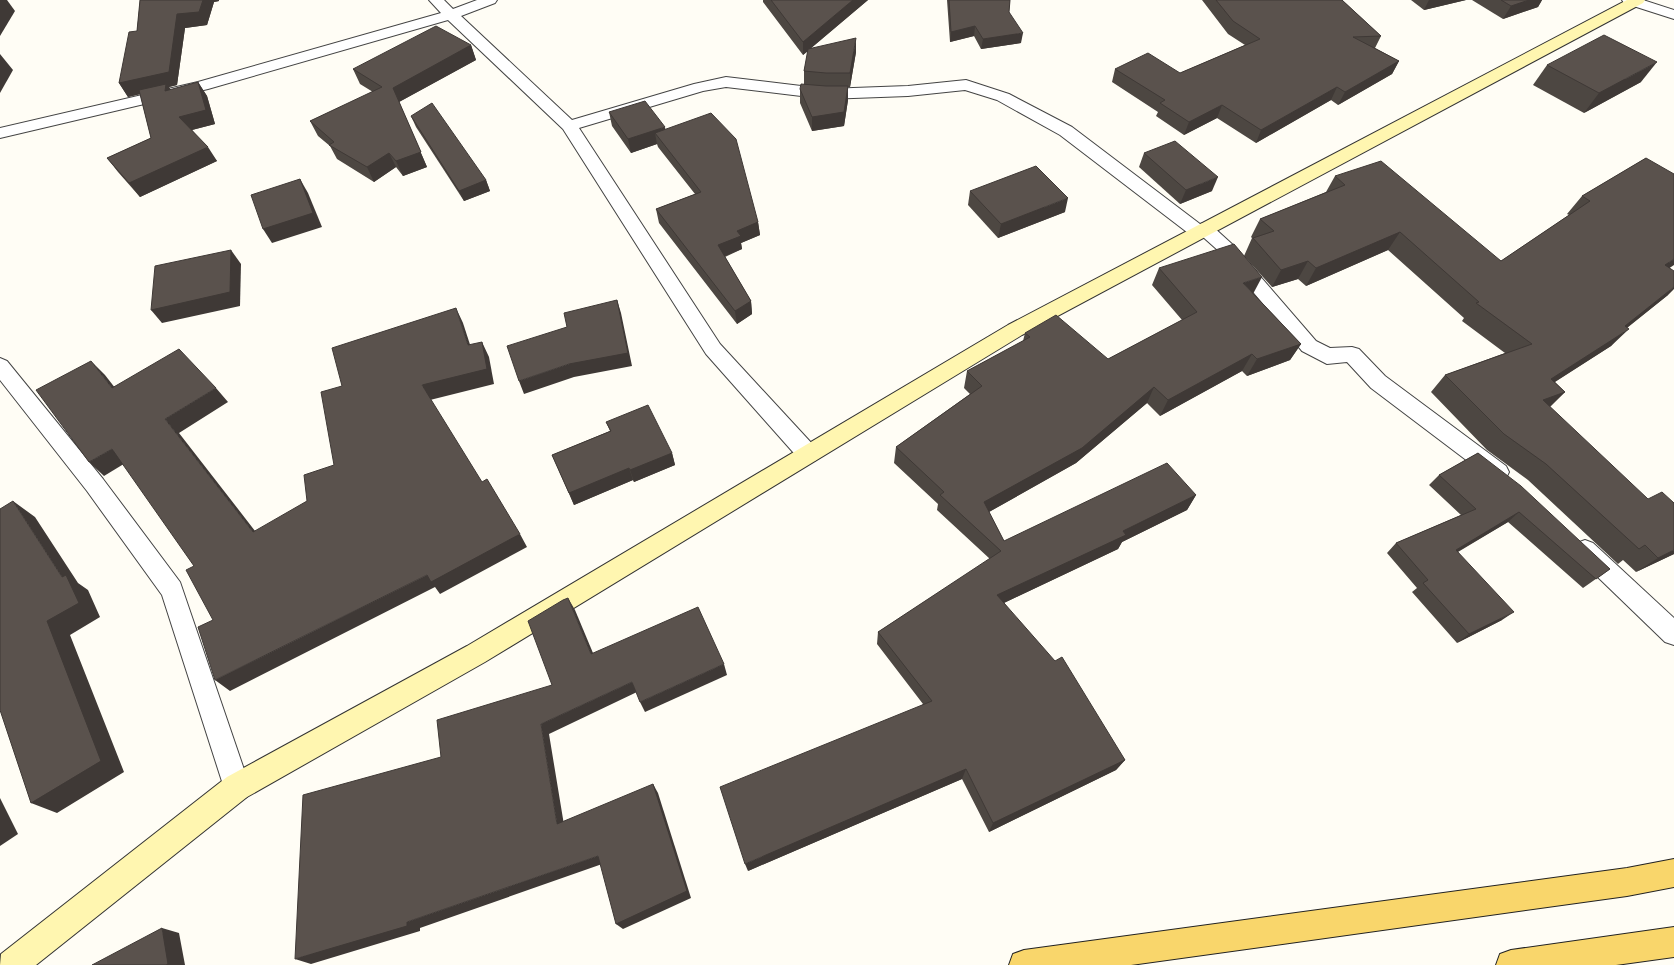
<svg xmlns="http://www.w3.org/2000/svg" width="1674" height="965" font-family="Merriweather,serif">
  <rect width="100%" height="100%" fill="#fffdf5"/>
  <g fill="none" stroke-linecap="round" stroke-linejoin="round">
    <defs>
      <g id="street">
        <polygon points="429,0 444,0 453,9 477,0 497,0 495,3 461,16 572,120 694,84 726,77 826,89 908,86 966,80 1009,94 1072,127 1200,224 1205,223 1211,225 1233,245 1316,341 1330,348 1352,347 1359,349 1385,376 1506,466 1509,472 1506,478 1498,481 1490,478 1371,388 1347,362 1327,364 1302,351 1221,253 1203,237 1198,238 1192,236 1060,135 997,100 965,90 908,96 826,99 726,87 703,91 579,128 720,344 816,448 819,454 816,460 808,463 800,460 706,354 563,129 448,20 208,89 0,138 0,128 198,82 441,13"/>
        <polygon points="1622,0 1643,0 1674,10 1674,19 1624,3"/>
        <polygon points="0,358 7,361 103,479 180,582 250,787 247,797 237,800 227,797 162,595 87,491 0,380"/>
        <polygon points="1585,540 1593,543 1674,618 1674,645 1665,642 1577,557 1573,550 1577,543"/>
      </g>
      <polygon id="secondary" points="1627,0 1645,0 1643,3 1022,335 485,662 247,797 36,965 0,965 1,954 227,777 467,646 1008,325"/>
      <g id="primary">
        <polygon points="1674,859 1674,887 1627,896 1131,965 1009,965 1013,954 1024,950 1627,868"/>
        <polygon points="1674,927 1674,957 1616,965 1496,965 1500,954 1511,950"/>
      </g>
    </defs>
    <use href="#street" stroke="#444" stroke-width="2"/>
    <use href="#secondary" stroke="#333" stroke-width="2"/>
    <use href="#primary" stroke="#222" stroke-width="2"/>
    <use href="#street" fill="#fff" fill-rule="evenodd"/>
    <use href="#secondary" fill="#fff6b0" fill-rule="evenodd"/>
    <use href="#primary" fill="#f9d66b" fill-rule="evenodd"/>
  </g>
  <g fill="#4d4742">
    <polygon points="140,0 219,0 219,1 214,2 207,25 185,28 177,85 169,87 170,90 198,82 207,96 215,124 192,130 217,161 140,197 118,172 107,158 151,138 140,94 128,97 119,83 137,31"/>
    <polygon points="763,0 868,0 811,48 856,52 850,87 848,87 848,100 844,126 812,131 800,103 800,89 804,84 804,71 808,51 803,55 763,2"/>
    <polygon points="947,0 1010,0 1009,12 1021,43 981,49 974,36 950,42"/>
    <polygon points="1202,0 1342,0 1381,36 1375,48 1399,61 1392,74 1338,105 1331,100 1256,143 1217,118 1184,135 1156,116 1158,112 1112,82 1115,69 1180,73 1245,45 1228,34"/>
    <polygon points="1411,0 1466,0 1424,10"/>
    <polygon points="1472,0 1542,0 1538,7 1503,19"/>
    <polygon points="471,45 476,60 399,102 427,167 403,176 396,167 374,182 337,159 330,146 318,136 310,121 373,92 360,84 353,69"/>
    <polygon points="1547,65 1641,82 1584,113 1533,85"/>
    <polygon points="609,112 665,130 758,222 760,235 741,243 742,249 725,257 751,301 752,314 737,324 659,223 656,209 695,194 658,147 657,144 631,153 612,126"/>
    <polygon points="411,116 486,180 490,191 464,201 416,127"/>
    <polygon points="1144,153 1212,191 1180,204 1139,167"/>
    <polygon points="1646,158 1670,268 1668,295 1627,328 1611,346 1555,382 1565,392 1550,407 1674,554 1636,572 1623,560 1618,564 1528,480 1487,450 1431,392 1445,375 1505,353 1462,321 1464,318 1388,250 1306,286 1298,279 1272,287 1244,256 1252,238 1251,237 1260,219 1326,192 1335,176 1501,261 1569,215 1567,214 1582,196"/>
    <polygon points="970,191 1065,212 998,238 968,205"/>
    <polygon points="1159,268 1253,293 1301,344 1290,360 1247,376 1242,371 1160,416 1147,403 1076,463 989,512 1004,541 1196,495 1187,510 1122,542 1118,549 1004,603 1125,760 1116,770 989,832 962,779 748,871 923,704 877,644 878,632 990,559 937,510 938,504 894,463 896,447 970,394 964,388 967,371 1023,341 1025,333 1108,359 1182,320 1152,285"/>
    <polygon points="606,422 672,453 675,465 634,482 633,480 574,505 552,455 610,431"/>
    <polygon points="1478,453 1610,569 1583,588 1508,522 1458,552 1502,620 1457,643 1412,592 1417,588 1387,553 1396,543 1461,515 1429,485 1439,475"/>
  </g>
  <g fill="#3f3936">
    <polygon points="0,0 7,0 15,11 0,36"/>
    <polygon points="203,0 219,0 219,1 214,2 207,25 185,28 177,85 169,87 176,98 165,91 166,88 128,97 119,83 177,14"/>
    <polygon points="853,0 868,0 803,55 803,42"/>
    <polygon points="1429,0 1466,0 1424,10"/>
    <polygon points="1529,0 1542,0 1538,7 1503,19 1511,6"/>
    <polygon points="975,26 974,36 950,42 951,32"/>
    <polygon points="1023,33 1021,43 981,49 983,39"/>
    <polygon points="856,38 856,52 850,87 850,73"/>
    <polygon points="471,45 476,60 399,102 427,167 403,176 396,161 393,88"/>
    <polygon points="0,54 13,70 0,93"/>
    <polygon points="1399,61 1392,74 1338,105 1345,92"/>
    <polygon points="1657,62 1641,82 1584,113 1599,93"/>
    <polygon points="198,82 207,96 215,124 188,131 179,117"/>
    <polygon points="848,86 848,100 844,126 812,131 812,117"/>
    <polygon points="1337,87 1331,100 1256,143 1261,130"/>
    <polygon points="1222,105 1217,118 1184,135 1189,122"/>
    <polygon points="665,127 667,141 655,133 657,144 631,153 628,139"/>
    <polygon points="208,147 217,161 140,197 129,183"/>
    <polygon points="389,153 396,167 374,182 367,167"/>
    <polygon points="1218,177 1212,191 1180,204 1186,190"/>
    <polygon points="300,179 308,193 322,227 272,243 263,229"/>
    <polygon points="486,180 490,191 464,201 459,191"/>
    <polygon points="1068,198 1065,212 998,238 1001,224"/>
    <polygon points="758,222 760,235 741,243 742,249 720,258 718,245 737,231"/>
    <polygon points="1400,232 1388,250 1306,286 1316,268"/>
    <polygon points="231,250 241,264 240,306 162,323 151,310"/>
    <polygon points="1674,259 1674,265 1647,283 1665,265"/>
    <polygon points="1308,261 1298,279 1272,287 1281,270"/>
    <polygon points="1262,277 1253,294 1243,283"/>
    <polygon points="1674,287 1674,289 1668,295 1610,341 1629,329 1611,346 1534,395 1551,379 1625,326"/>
    <polygon points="617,300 621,313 632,366 574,377 524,394 519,381 569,364"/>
    <polygon points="751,301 752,314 737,324 735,311"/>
    <polygon points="456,308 463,323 475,360 468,345"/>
    <polygon points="482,342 489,357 494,384 430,400 422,385"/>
    <polygon points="1301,344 1290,360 1247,376 1257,359"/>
    <polygon points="1252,354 1242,371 1160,416 1168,400"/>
    <polygon points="91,361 105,375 126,402 112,388"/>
    <polygon points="1154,387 1147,403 1076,463 980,517 984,502"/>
    <polygon points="216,388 228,402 179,433 266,545 253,532 165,419"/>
    <polygon points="1565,392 1548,408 1543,400"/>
    <polygon points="112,449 127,462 104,476 89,462"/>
    <polygon points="672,453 675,465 634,482 630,470"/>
    <polygon points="629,468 633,480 574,505 569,493"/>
    <polygon points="1196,495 1187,510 1122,542 1118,549 993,608 997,595 1123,531"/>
    <polygon points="13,501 35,517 78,583 88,590 100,617 70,635 124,772 57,813 31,803 47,621 62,577"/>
    <polygon points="1519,512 1508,522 1445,559 1456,550"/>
    <polygon points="520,534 527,547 440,594 435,587 230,691 215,680 427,575"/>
    <polygon points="1674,550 1674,554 1636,572 1658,558"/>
    <polygon points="568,598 575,610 598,665 591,654"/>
    <polygon points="1514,612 1502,620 1457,643 1469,634"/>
    <polygon points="724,664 727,675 645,712 640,702"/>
    <polygon points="632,682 637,692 549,734 565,831 557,824 541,724"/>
    <polygon points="1125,760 1116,770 989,832 993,823"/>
    <polygon points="966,769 962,779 748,871 745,864"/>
    <polygon points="653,784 658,793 691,898 623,929 616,924"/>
    <polygon points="0,798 18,834 0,846"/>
    <polygon points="598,856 605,863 420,928 420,931 311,964 295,959 407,922"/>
    <polygon points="162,928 179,933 185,965 166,965"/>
  </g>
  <g fill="#5a524d" stroke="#3f3936">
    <polygon points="140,0 203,0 199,12 177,14 169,72 119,83 129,32 137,31"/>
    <polygon points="771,0 853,0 803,42"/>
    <polygon points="949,0 1010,0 1009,12 1023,33 983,39 975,26 951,32"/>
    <polygon points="1216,0 1342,0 1381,36 1353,37 1399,61 1345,92 1337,87 1261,130 1222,105 1189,122 1160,103 1165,100 1115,69 1148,53 1180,73 1260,39 1233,21"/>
    <polygon points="1501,0 1529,0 1511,6"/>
    <polygon points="436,26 471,45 393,88 421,152 396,161 389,153 367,167 329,145 334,142 310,121 382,87 353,69"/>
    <polygon points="1604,35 1657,62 1599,93 1547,65"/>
    <polygon points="856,38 850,73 826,73 804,71 808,49"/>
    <polygon points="198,82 206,110 179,117 208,147 129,183 107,158 151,138 139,90 166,84 165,91"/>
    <polygon points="801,84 826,86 848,86 844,112 812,117 800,89"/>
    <polygon points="645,101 665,127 628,139 609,112"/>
    <polygon points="432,103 486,180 459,191 411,116"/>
    <polygon points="711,113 736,139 758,222 737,231 741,236 718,245 751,301 735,311 656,209 701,192 655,133"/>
    <polygon points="1175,141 1218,177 1186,190 1144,153"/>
    <polygon points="1646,158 1674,174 1674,259 1665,265 1674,271 1674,287 1625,326 1629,329 1551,379 1565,392 1543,400 1648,499 1662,492 1674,503 1674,550 1658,558 1645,545 1639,549 1546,464 1504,434 1445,375 1532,344 1476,303 1479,302 1400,232 1316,268 1308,261 1281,270 1253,238 1274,231 1260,219 1345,185 1335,176 1381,161 1501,261 1590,201 1582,196"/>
    <polygon points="1036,166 1068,198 1001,224 970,191"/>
    <polygon points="300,179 313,213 263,229 251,195"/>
    <polygon points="1234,244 1262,277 1243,283 1301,344 1257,359 1252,354 1168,400 1154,387 1082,448 984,502 1004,541 1167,463 1196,495 1123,531 1126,535 997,595 1055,661 1062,657 1125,760 993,823 966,769 745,864 720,787 932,701 878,632 1001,551 940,495 944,492 896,447 982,386 967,371 1030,337 1025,333 1056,315 1108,359 1197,312 1159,268"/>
    <polygon points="231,250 230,292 151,310 155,266"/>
    <polygon points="617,300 628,353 569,364 519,381 507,346 567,327 564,313"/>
    <polygon points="456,308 468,345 482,342 487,369 422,385 482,482 487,479 520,534 431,582 427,575 215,680 198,627 213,620 186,570 194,566 112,449 89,462 36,390 91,361 112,388 179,349 216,388 165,419 253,532 307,501 304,475 334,465 321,392 342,386 332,348"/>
    <polygon points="648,405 672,453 630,470 629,468 569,493 552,455 611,431 606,422"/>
    <polygon points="1478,453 1521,486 1610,569 1596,579 1519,512 1456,550 1514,612 1469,634 1423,583 1428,580 1396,543 1476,509 1439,475"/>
    <polygon points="13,501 62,577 66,575 79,603 47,621 101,761 31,803 0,710 0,509"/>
    <polygon points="568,598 591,654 698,607 724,664 640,702 632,682 541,724 557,824 653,784 687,891 616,924 598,856 407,922 407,926 295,959 303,795 441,757 437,720 552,685 528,621 563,600"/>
    <polygon points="162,928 168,964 166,965 92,965"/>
  </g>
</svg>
